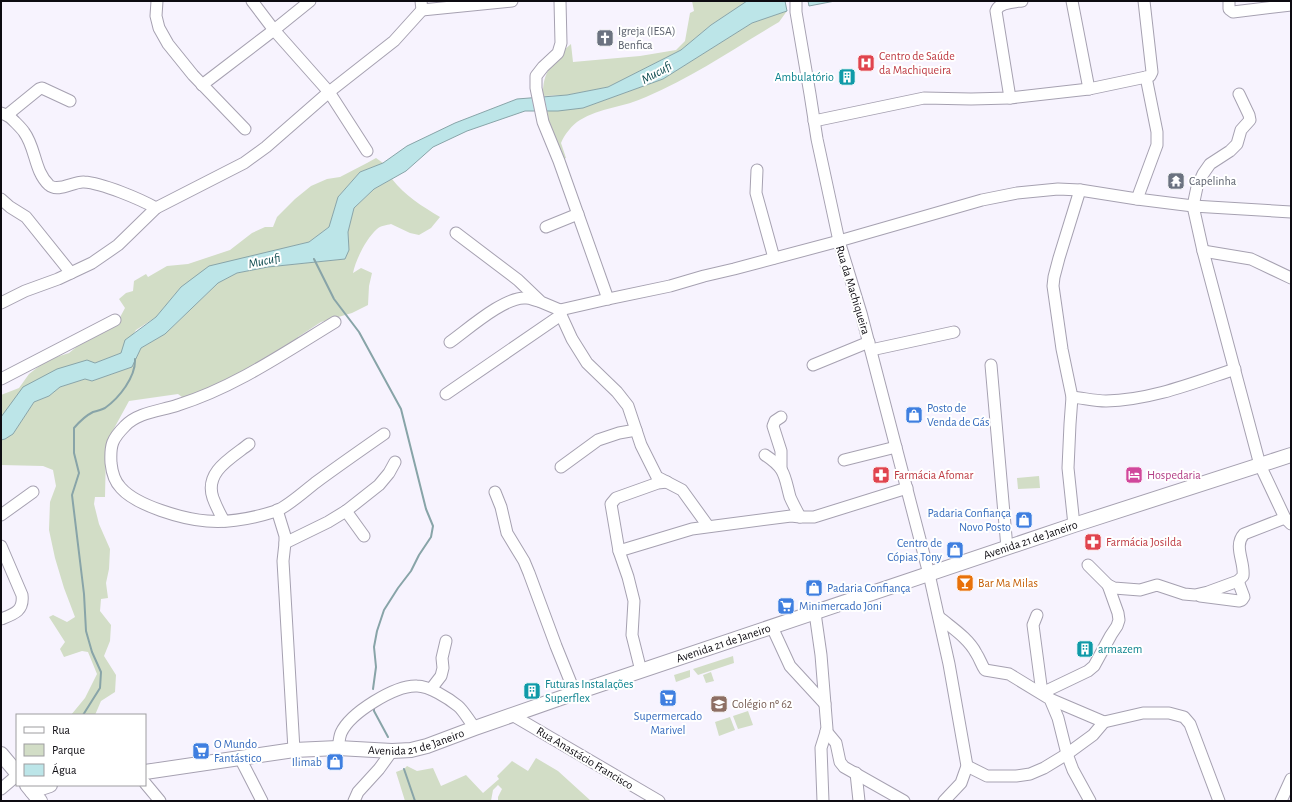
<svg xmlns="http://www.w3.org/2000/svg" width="1292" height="802" font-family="'Alegreya Sans',sans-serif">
  <rect width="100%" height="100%" fill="#f7f3fe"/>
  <g fill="#d2ddc6">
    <path d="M 692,1 L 747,1 L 711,25 L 681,50 L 608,87 L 567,95 L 543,96 C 542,72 554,59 571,44 L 573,62 L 640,56 L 676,50 L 685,41 L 690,13 L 694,11 Z"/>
    <path d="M 787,11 L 779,22 C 735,48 693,77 646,97 C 625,107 599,108 580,120 C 572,125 564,135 561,143 L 566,158 L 559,161 L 540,112 L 583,108 L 663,79 L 752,23 Z"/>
    <polygon points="376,158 383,163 360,172 338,197 329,227 309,242 241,259 181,287 156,317 136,330 121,353 95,363 1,417 1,395 19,388 29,374 47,360 69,353 85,340 100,334 100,330 118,321 125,308 119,299 126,293 133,291 134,281 146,274 148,277 167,266 188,264 230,250 252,233 265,227 273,227 277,217 295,199 311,186 327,179 340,177 367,163"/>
    <path d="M 392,179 C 405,196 422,206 440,217 L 431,228 L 419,235 L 410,233 L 391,224 C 387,225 380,226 377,229 C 366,239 356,259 353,273 L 361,268 L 372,273 L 369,286 L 368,305 L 352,313 L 321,322 L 298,337 L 299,340 L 282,354 L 186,400 L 178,394 L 129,401 L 111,434 L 106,449 L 105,497 L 95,497 L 94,504 L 99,524 L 110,549 L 109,569 L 106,583 L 108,598 L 101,599 L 100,611 L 111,625 L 110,641 L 104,656 L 116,675 L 115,692 L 101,701 L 95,715 L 71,715 L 85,698 L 97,674 L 88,652 L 82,651 L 64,657 L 60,649 L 65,642 L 49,617 L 53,615 L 67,622 L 75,617 L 64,588 L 55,558 L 49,530 L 50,502 L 56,486 L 53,470 L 43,466 L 1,465 L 1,440 L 5,439 L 13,434 L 34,402 L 49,396 L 60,387 L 85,379 L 92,381 L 132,367 L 141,348 L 165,334 L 218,283 L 237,273 L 268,267 L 345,259 L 349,250 L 348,232 L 354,208 L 374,189 Z"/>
    <polygon points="1039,476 1040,488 1018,489 1017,478"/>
    <polygon points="733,656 734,663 698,675 693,669"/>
    <polygon points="690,670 690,677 676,682 674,675"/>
    <polygon points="711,672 714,681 706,683 703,675"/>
    <polygon points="748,711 753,725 738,729 733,716"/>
    <polygon points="730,717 735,730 719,736 715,722"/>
    <polygon points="536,758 558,771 591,801 498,801 498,797 502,789 498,785 493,790 491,801 405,801 396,772 404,769 407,766 417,771 433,768 441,786 466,775 483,793 499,779 497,776 512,761 528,771"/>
  </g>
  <g fill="#bce5e8" stroke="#88a4a8">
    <polygon points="747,1 785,1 787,11 752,23 663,79 583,108 558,111 525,111 467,131 433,147 406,171 374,189 354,208 348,232 349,250 345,259 268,267 237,273 218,283 165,334 141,348 132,367 92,381 85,379 60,387 49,396 34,402 13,434 5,439 1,440 1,417 23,387 57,369 87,360 95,363 121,353 125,340 156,317 181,287 209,266 309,242 329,227 338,197 360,172 383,163 407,146 455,123 517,99 567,95 608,87 681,50 711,25"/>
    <polygon points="808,1 835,1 809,6"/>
  </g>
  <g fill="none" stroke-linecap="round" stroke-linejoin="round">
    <g stroke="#88a4a8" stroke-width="2">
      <polyline points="314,259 334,299 359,332 401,409 426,509 433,526 431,537 419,555 411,571 398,588 384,610 377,631 374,647 376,667 373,689"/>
      <polyline points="374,707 374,711 388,737"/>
      <path d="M 83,715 L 100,688 L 101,672 L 92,652 L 86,631 L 84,594 L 72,495 L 79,473 L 74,453 L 74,428 C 80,421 85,416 93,412 C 97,411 101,410 105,408 C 119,398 136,377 135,359"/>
      <polyline points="404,769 415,801"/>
    </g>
    <defs>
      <g id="minor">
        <polyline points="157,1 156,16 159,28 168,44 193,75 245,129"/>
        <polyline points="252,1 274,30 329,92 367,151"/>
        <polyline points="421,1 422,10 512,1"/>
        <polyline points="560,1 561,43 558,53 543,67 536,76 536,88 543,122 559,161 608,299"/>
        <polyline points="796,1 796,12 810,94 817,139 839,241 861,313 929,574 949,664 967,766 961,783 944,801"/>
        <polyline points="1072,1 1089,89"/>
        <polyline points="1229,1 1229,9 1233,12 1291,5"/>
        <polyline points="202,85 274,30 310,1"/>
        <polyline points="1239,94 1249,115 1250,120 1241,130 1237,144 1230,151 1210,164 1203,174 1197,187 1193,206 1203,251 1260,465 1285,518 1291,524"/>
        <path d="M 1010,98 L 996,11 C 999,2 1014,2 1022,1"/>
        <path d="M 1,113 C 8,115 11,118 16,123 C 19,126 22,129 24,132 C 36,148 34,171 49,185 C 58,193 74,181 84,182 C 102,183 140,199 156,208"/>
        <polyline points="7,115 39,89 42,88 70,101"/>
        <polyline points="814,121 924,98 971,99 1010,98 1089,89 1146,77 1150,76 1152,72 1144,1"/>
        <polyline points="757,170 756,193 774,258"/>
        <polyline points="1,199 10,207 26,217 71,273"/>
        <polyline points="1137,199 1157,145 1157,132 1146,77"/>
        <polyline points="546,227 578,214"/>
        <polyline points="456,233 518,280 541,302 560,310 608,299 670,286 704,276 734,269 839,241 982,200 1017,193 1058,189 1080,190 1137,199 1193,206 1291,212"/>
        <polyline points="1203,251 1251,259 1291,278"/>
        <polyline points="1,303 25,291 58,279 92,263 118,245 156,208 244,163 266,147 329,92 394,41 422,10"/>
        <polyline points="560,310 561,315 572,339 587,363 617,392 628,406 641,445 657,477 682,490 708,526"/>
        <path d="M 335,322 C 284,353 235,387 178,405 C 161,411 138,412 125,426 C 112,439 110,445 111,463 C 112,473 114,481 121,488 C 137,506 183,519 207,521 C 229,523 254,518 276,511 C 287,507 305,491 315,483 C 338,466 361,450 384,434"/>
        <path d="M 450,342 C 467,330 505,296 526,298 C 530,298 534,300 538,301"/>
        <polyline points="871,350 954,332"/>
        <polyline points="813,365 869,342"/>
        <polyline points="991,365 1007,548"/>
        <polyline points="1,379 115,320"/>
        <polyline points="446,394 561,315"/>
        <path d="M 1072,397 C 1083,398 1095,401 1106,401 C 1151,400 1193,383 1235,369"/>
        <polyline points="781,417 775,421 773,426 781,451 781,468"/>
        <path d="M 765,455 C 786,469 784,475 790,497 C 793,504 797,511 800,517"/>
        <polyline points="844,460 896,447"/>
        <polyline points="561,467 598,440 619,433 636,430"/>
        <polyline points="495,492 501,507 507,533 524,561 529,573 556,646 575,693"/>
        <polyline points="277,510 285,536 285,543 283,561 294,750"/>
        <polyline points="346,511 364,536"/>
        <polyline points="1,515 33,492"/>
        <path d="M 224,521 C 220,514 216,506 213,498 C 204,472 231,458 249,444"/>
        <polyline points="1074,525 1068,468 1070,424 1072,397 1062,349 1053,286 1054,277 1059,258 1080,190"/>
        <polyline points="285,543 328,522 346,511 379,485 389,473 395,462"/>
        <path d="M 1,546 L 22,595 C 24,611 14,614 1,619"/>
        <polyline points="619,551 692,529 791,516 800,517 814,517 907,488"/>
        <path d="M 1088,565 L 1108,585 L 1114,588 L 1140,590 L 1157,585 L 1184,594 L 1195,595 L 1208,592 L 1238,581 L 1243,576 C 1245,562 1233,546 1244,534 L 1285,518"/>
        <polyline points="1200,596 1239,601 1242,600 1244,597 1238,581"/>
        <polyline points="815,613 821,655 827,729 821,748 823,801"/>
        <polyline points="1037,615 1033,625 1042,693 1088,671 1094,666 1111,635 1117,626 1119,620 1118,613 1108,585"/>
        <path d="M 939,617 C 952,628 968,638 976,653 C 980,659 981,664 985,670 L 1009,674 L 1050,699 L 1058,718 L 1067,754 L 1073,770 L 1090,801"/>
        <polyline points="772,627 790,666 825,704"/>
        <polyline points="641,671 632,635 634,601 628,577 619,551 611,504 616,498 658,483 667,482"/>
        <polyline points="431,689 441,676 443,668 442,658 446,641"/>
        <polyline points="1050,699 1104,722 1143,713 1169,713 1184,717 1190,724 1219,801"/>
        <polyline points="512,715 659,801"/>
        <polyline points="826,731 836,743 840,762 844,767 904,801"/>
        <path d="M 338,748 C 339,744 339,738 341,733 C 350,713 395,685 417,686 C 429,686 448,698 458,706 C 464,711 469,721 475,728"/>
        <polyline points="240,758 262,801"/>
        <polyline points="967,766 987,776 1016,776 1030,774 1044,768 1067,754 1093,735 1104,722"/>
        <polyline points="856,773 859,801"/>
        <polyline points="145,783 160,801"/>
        <polyline points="1,789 14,778"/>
        <polyline points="354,801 358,792 379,769 392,751"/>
        <polyline points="1281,801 1291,779"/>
      </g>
      <g id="major">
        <polyline points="1,754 17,773"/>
        <path id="s1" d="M 145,772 L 294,750 L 338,748 L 392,751 L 411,750 L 427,746 L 475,728 L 575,693 L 1074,525 L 1291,455"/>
        <polyline points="27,785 40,801"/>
        <polyline points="32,791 50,785"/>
      </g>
    </defs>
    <use href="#minor" stroke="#a6a1b1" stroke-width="13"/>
    <use href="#major" stroke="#a6a1b1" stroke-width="16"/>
    <use href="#minor" stroke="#fff" stroke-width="11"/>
    <use href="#major" stroke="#fff" stroke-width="14"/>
  </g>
  <defs>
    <symbol id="church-square" viewBox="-11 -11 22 22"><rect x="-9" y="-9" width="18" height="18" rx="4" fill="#6b7280" stroke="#fff"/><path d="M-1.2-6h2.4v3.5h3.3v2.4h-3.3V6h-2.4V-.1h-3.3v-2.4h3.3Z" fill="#fff"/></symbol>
    <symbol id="hospital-square" viewBox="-11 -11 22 22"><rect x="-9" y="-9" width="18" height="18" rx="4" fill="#e0444e" stroke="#fff"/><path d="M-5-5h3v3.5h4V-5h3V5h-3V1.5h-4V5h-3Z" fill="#fff"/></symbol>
    <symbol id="building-square" viewBox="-11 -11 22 22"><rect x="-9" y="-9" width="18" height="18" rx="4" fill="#0f9aa8" stroke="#fff"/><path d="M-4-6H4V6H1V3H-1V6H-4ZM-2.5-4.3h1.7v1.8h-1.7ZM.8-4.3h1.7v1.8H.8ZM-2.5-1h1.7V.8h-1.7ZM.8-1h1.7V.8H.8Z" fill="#fff"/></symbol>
    <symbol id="temple-square" viewBox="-11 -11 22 22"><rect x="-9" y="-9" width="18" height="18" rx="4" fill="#6b7280" stroke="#fff"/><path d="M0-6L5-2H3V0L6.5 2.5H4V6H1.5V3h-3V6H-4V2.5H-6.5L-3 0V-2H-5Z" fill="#fff"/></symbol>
    <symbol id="shop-square" viewBox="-11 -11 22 22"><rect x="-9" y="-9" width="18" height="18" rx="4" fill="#3f7fe0" stroke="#fff"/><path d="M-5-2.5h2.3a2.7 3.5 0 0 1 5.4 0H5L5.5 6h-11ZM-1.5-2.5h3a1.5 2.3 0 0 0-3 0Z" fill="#fff"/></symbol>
    <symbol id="pharmacy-square" viewBox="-11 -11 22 22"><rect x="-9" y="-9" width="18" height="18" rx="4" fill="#e0444e" stroke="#fff"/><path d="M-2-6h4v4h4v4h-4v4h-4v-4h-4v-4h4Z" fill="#fff"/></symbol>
    <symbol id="hotel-square" viewBox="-11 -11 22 22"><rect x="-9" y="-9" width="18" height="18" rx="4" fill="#d1479c" stroke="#fff"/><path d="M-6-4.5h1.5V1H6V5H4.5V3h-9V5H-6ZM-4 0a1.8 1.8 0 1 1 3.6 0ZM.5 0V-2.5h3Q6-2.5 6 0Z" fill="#fff"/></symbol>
    <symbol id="bar-square" viewBox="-11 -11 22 22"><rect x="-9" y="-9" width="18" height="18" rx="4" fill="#e8710a" stroke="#fff"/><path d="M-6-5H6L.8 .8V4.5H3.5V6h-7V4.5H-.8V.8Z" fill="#fff"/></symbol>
    <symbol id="supermarket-square" viewBox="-11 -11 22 22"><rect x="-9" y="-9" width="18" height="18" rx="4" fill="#3f7fe0" stroke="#fff"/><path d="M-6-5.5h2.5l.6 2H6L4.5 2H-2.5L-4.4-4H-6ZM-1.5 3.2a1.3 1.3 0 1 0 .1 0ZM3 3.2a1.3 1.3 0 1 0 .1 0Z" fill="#fff"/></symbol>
    <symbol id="school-square" viewBox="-11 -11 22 22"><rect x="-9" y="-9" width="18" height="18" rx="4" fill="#8d6e63" stroke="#fff"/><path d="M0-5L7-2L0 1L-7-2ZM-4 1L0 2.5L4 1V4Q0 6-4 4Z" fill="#fff"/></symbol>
  </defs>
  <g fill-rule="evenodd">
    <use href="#church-square" x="595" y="28" width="20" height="20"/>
    <use href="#hospital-square" x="856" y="53" width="20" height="20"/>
    <use href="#building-square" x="837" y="67" width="20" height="20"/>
    <use href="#temple-square" x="1166" y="171" width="20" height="20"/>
    <use href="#shop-square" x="904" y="405" width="20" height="20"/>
    <use href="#pharmacy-square" x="871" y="465" width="20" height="20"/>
    <use href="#hotel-square" x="1124" y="465" width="20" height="20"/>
    <use href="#shop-square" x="1014" y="510" width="20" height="20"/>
    <use href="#pharmacy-square" x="1083" y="532" width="20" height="20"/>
    <use href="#shop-square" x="945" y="540" width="20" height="20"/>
    <use href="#bar-square" x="955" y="573" width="20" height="20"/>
    <use href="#shop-square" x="804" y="578" width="20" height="20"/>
    <use href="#supermarket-square" x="776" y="596" width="20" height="20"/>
    <use href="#building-square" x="1075" y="639" width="20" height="20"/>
    <use href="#building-square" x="522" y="681" width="20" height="20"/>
    <use href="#supermarket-square" x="658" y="688" width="20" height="20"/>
    <use href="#school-square" x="709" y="694" width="20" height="20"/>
    <use href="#supermarket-square" x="191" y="741" width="20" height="20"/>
    <use href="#shop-square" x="325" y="752" width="20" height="20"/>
  </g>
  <g text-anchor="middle" stroke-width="4" stroke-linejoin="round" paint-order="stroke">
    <g font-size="12" fill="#5b616d" stroke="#fff" text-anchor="start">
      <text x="618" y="35">Igreja (IESA)<tspan x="618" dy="14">Benfica</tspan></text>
      <text x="1189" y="185">Capelinha</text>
    </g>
    <g font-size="12" fill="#be3a42" stroke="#fff" text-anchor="start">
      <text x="879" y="60">Centro de Saúde<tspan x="879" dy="14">da Machiqueira</tspan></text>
      <text x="894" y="479">Farmácia Afomar</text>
      <text x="1106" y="546">Farmácia Josilda</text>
    </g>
    <g font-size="12" fill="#0d838f" stroke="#fff" text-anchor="start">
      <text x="834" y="81" text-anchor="end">Ambulatório</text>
      <text x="1098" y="653">armazem</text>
      <text x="545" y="688">Futuras Instalações<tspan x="545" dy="14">Superflex</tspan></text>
    </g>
    <g font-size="12" fill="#0d0b11" stroke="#fff">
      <text transform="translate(853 290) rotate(73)" y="4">Rua da Machiqueira</text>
      <text dy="4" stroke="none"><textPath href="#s1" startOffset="922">Avenida 21 de Janeiro</textPath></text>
      <text dy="4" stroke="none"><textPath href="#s1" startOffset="598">Avenida 21 de Janeiro</textPath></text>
      <text dy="4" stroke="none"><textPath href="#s1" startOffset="274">Avenida 21 de Janeiro</textPath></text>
      <text transform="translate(585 758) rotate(31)" y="4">Rua Anastácio Francisco</text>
    </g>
    <g font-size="12" fill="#366cbe" stroke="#fff" text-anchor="start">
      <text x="927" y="412">Posto de<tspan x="927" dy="14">Venda de Gás</tspan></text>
      <text x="1011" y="517" text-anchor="end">Padaria Confiança<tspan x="1011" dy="14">Novo Posto</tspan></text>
      <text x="942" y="547" text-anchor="end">Centro de<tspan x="942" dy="14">Cópias Tony</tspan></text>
      <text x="827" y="592">Padaria Confiança</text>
      <text x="799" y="610">Minimercado Joni</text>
      <text x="668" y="720" text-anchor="middle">Supermercado<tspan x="668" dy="14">Marivel</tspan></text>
      <text x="214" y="748">O Mundo<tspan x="214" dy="14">Fantástico</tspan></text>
      <text x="322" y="766" text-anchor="end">Ilimab</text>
    </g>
    <g font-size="12" fill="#b23c85" stroke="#fff" text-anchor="start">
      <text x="1147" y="479">Hospedaria</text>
    </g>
    <g font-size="12" fill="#c56008" stroke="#fff" text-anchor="start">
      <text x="978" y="587">Bar Ma Milas</text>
    </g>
    <g font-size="12" fill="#785e54" stroke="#fff" text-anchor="start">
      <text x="732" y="708">Colégio nº 62</text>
    </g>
    <g font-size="13" font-style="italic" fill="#09474c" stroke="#fff">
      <text transform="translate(656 72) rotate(-29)" y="5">Mucufi</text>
      <text transform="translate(264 260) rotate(-12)" y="5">Mucufi</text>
    </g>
  </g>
  <rect width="1292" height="802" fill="none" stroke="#0d0b11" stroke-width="4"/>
  <rect x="16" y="714" width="130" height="72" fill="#ffffff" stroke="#9e9da0"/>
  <rect x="24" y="727" width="20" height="6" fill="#ffffff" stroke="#9e9da0"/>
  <text x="52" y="734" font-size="12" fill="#0d0b11">Rua</text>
  <rect x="24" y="744" width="20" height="12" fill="#d2ddc6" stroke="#9e9da0"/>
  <text x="52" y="754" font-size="12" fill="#0d0b11">Parque</text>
  <rect x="24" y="764" width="20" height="12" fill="#bce5e8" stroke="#9e9da0"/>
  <text x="52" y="774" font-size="12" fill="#0d0b11">Água</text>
</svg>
